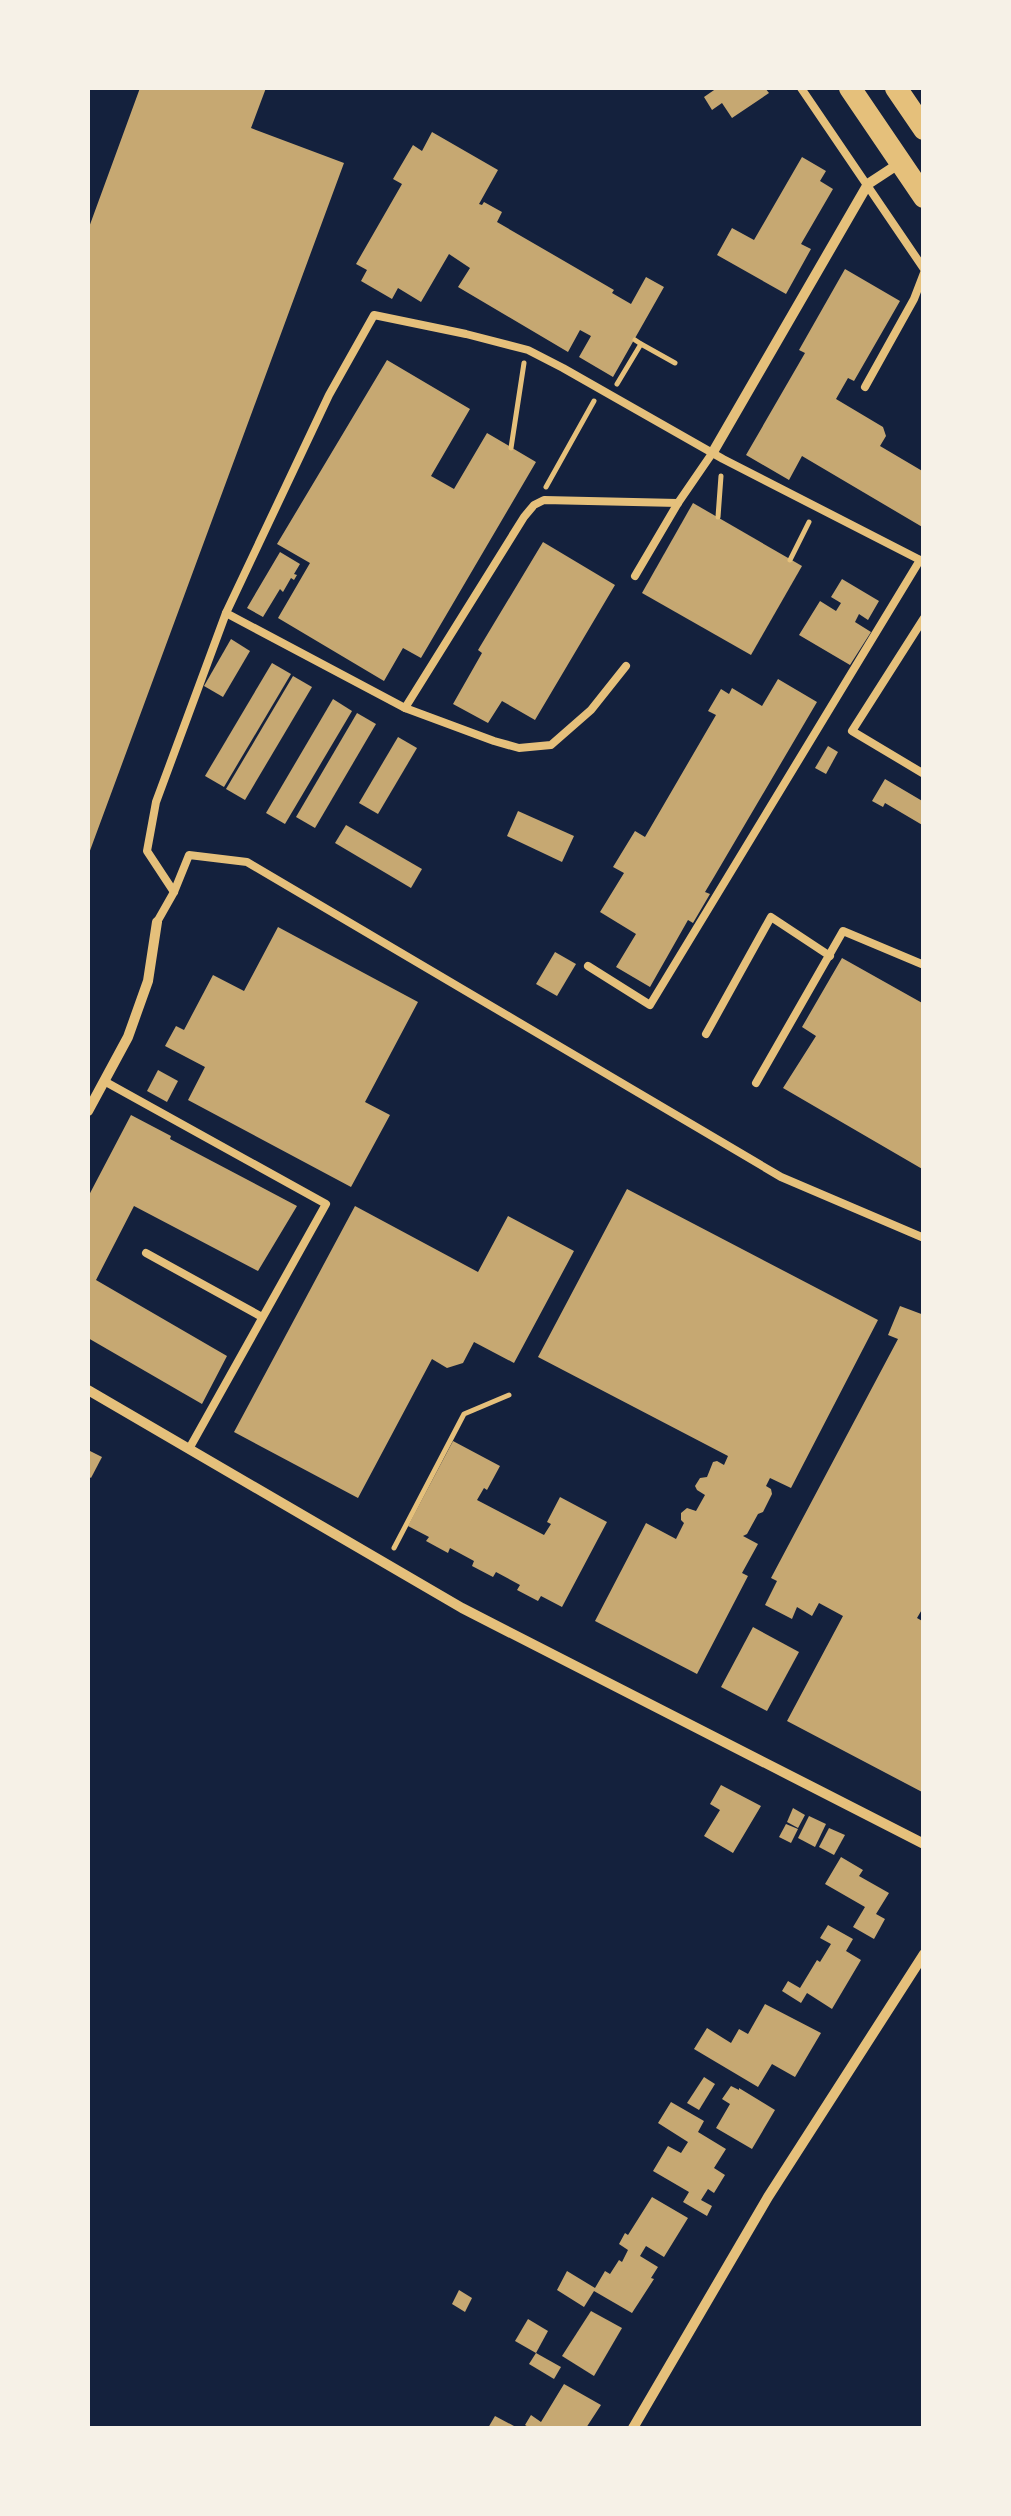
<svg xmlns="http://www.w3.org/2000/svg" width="1011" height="2516" font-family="Barlow,sans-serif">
  <rect width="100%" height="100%" fill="#14213d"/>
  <g fill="#c6a872">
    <polygon points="140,88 266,88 251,128 344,163 88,856 88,230"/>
    <polygon points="717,88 765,88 769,93 732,118 722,103 712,110 704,97"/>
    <polygon points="432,132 498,170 479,204 482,205 484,202 502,212 497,222 614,290 612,293 631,304 646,277 664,287 613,377 579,357 591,336 580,330 568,352 458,287 470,268 449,254 421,302 398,288 392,299 361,281 367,270 356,264 402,184 393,179 413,145 422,151"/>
    <polygon points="802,157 826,171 820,181 833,189 801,244 811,249 786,294 717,255 732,228 754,240"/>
    <polygon points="845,269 900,301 854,381 848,378 836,399 883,427 886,436 880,446 924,472 924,528 802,456 789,480 746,455 805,353 799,350"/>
    <polygon points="387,360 470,409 431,476 454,489 487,433 536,462 421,658 403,648 384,681 278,618 310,563 277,544"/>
    <polygon points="693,503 802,566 751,655 642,593"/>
    <polygon points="543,542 615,585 535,720 502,701 488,723 453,704 482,653 478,650"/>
    <polygon points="280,552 300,564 294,574 297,575 294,580 291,578 283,592 280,589 263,617 247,608"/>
    <polygon points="842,579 879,601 868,620 859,614 855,622 871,632 850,665 799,635 820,601 836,611 841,603 831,597"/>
    <polygon points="231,639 250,651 223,697 204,686"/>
    <polygon points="272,663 291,674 224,787 205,776"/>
    <polygon points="293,676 312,687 245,800 226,789"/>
    <polygon points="778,679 817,702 714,877 705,892 710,894 693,923 688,920 650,987 616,967 636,934 600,912 624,873 613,867 635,831 645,837 716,715 708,711 721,689 729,694 732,688 762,706"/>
    <polygon points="333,699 352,711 285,824 266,813"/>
    <polygon points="357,713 376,724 315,828 296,817"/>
    <polygon points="398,737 417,748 378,814 359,803"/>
    <polygon points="828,746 838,752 826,774 815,768"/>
    <polygon points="885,779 924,802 924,826 885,803 883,807 872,801"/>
    <polygon points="518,811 574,836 562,862 507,836"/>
    <polygon points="346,825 422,869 411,888 335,843"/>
    <polygon points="278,927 418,1002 365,1102 390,1115 351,1187 188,1100 205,1067 165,1046 176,1026 184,1030 213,975 244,991"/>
    <polygon points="555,952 576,964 557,996 536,984"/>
    <polygon points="842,958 924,1004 924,1170 783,1088 816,1036 802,1027"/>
    <polygon points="158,1070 178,1081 167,1102 147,1091"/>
    <polygon points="131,1115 171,1136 170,1139 297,1206 258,1271 134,1206 96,1280 227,1356 202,1404 88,1338 88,1197"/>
    <polygon points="627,1189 878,1320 791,1488 770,1478 766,1486 771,1489 772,1494 763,1512 758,1514 747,1534 743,1536 758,1544 742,1573 748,1576 697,1674 595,1621 646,1523 676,1539 684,1523 681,1520 681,1513 687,1508 696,1511 705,1495 697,1490 695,1486 700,1478 707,1477 713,1462 717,1461 724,1465 728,1456 538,1357"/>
    <polygon points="355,1206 478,1272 508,1216 574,1251 514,1363 474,1342 463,1363 447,1368 432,1359 358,1498 234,1432"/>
    <polygon points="900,1306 924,1315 924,1606 917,1618 924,1622 924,1793 787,1721 843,1616 819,1603 812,1616 797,1607 792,1619 765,1605 777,1581 771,1578 898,1339 888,1335"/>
    <polygon points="453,1441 500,1466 487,1490 484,1488 477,1500 544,1535 551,1524 547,1522 560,1497 607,1522 562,1607 541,1596 538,1601 517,1590 520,1585 496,1572 493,1577 472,1566 474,1561 450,1548 448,1553 426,1541 429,1537 408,1526"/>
    <polygon points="90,1451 102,1457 91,1478 88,1476 88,1456"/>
    <polygon points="753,1627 799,1652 767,1711 721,1687"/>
    <polygon points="721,1785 761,1806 733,1853 704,1836 720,1810 710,1804"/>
    <polygon points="793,1808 805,1815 798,1828 787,1822"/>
    <polygon points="809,1816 826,1824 815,1847 798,1838"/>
    <polygon points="786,1824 798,1829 791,1843 779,1837"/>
    <polygon points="829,1828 845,1835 834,1855 819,1847"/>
    <polygon points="841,1857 863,1870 859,1876 889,1893 876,1914 885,1919 874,1939 853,1927 865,1907 825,1884"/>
    <polygon points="828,1925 853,1939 846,1951 861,1960 832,2009 807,1993 801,2003 782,1991 788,1981 800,1988 817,1960 820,1962 831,1944 820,1938"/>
    <polygon points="765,2004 821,2033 795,2077 772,2064 758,2087 694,2049 707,2028 731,2043 739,2029 748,2034"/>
    <polygon points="704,2077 715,2084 699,2110 687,2103"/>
    <polygon points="731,2086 739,2090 739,2088 775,2110 752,2149 716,2128 730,2104 722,2099"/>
    <polygon points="671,2102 704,2121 698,2132 726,2149 714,2168 725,2175 714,2193 708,2189 701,2200 712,2206 707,2216 683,2202 689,2192 653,2171 668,2146 681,2153 688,2142 658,2123"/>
    <polygon points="652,2197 688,2218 664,2257 646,2246 640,2256 658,2267 651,2278 654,2279 632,2313 594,2291 584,2307 557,2290 567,2271 595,2288 605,2271 610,2274 619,2260 622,2262 628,2250 619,2244 625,2233 628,2235"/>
    <polygon points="459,2290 472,2298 465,2312 452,2304"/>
    <polygon points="591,2311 622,2328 594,2376 562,2356"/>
    <polygon points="528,2319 548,2331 536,2353 515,2341"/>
    <polygon points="536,2353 561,2367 554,2379 529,2364"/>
    <polygon points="564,2384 601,2405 586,2428 530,2428 525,2425 531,2415 541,2422"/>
    <polygon points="495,2416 514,2426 512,2428 488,2428"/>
  </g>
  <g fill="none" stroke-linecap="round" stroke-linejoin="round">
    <g stroke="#e5c07b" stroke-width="5">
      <polyline points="641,344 675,363"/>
      <polyline points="617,384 641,344 635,340"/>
      <polyline points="511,448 524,363"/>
      <polyline points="546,487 594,401"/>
      <polyline points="718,517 721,476"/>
      <polyline points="790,560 809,522"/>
      <polyline points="394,1548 464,1414 509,1395"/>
    </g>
    <g stroke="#e5c07b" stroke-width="8">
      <polyline points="801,88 924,269"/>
      <polyline points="865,387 914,299 924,273"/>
      <polyline points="635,576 678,503 713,452"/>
      <polyline points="924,618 852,731 924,774"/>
      <polyline points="626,666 591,710 551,745 519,748 494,741 405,708 524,517 534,505 544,500 678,503"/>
      <polyline points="405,708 226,613 329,395 374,315 466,334 528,350 563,368 723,459 924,562"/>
      <polyline points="174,892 147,851 156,802 226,613"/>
      <polyline points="157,922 174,892 189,855 247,862 781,1177 924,1238"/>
      <polyline points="588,966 650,1005 920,560"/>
      <polyline points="706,1034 771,917 830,956"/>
      <polyline points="104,1081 326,1204 189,1449"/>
      <polyline points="756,1083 843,931 924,965"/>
      <polyline points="146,1253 262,1317"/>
    </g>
    <g stroke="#e5c07b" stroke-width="10">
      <polyline points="713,452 868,184 900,163"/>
      <polyline points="88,1111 128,1037 148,981 157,922"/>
      <polyline points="88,1390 462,1608 924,1844"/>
      <polyline points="633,2428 768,2197 924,1954"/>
    </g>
    <g stroke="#e5c07b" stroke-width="22">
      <polyline points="850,88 924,197"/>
      <polyline points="896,88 924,129"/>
    </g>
  </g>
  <rect width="1011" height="2516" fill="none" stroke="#f6f1e7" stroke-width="180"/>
</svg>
